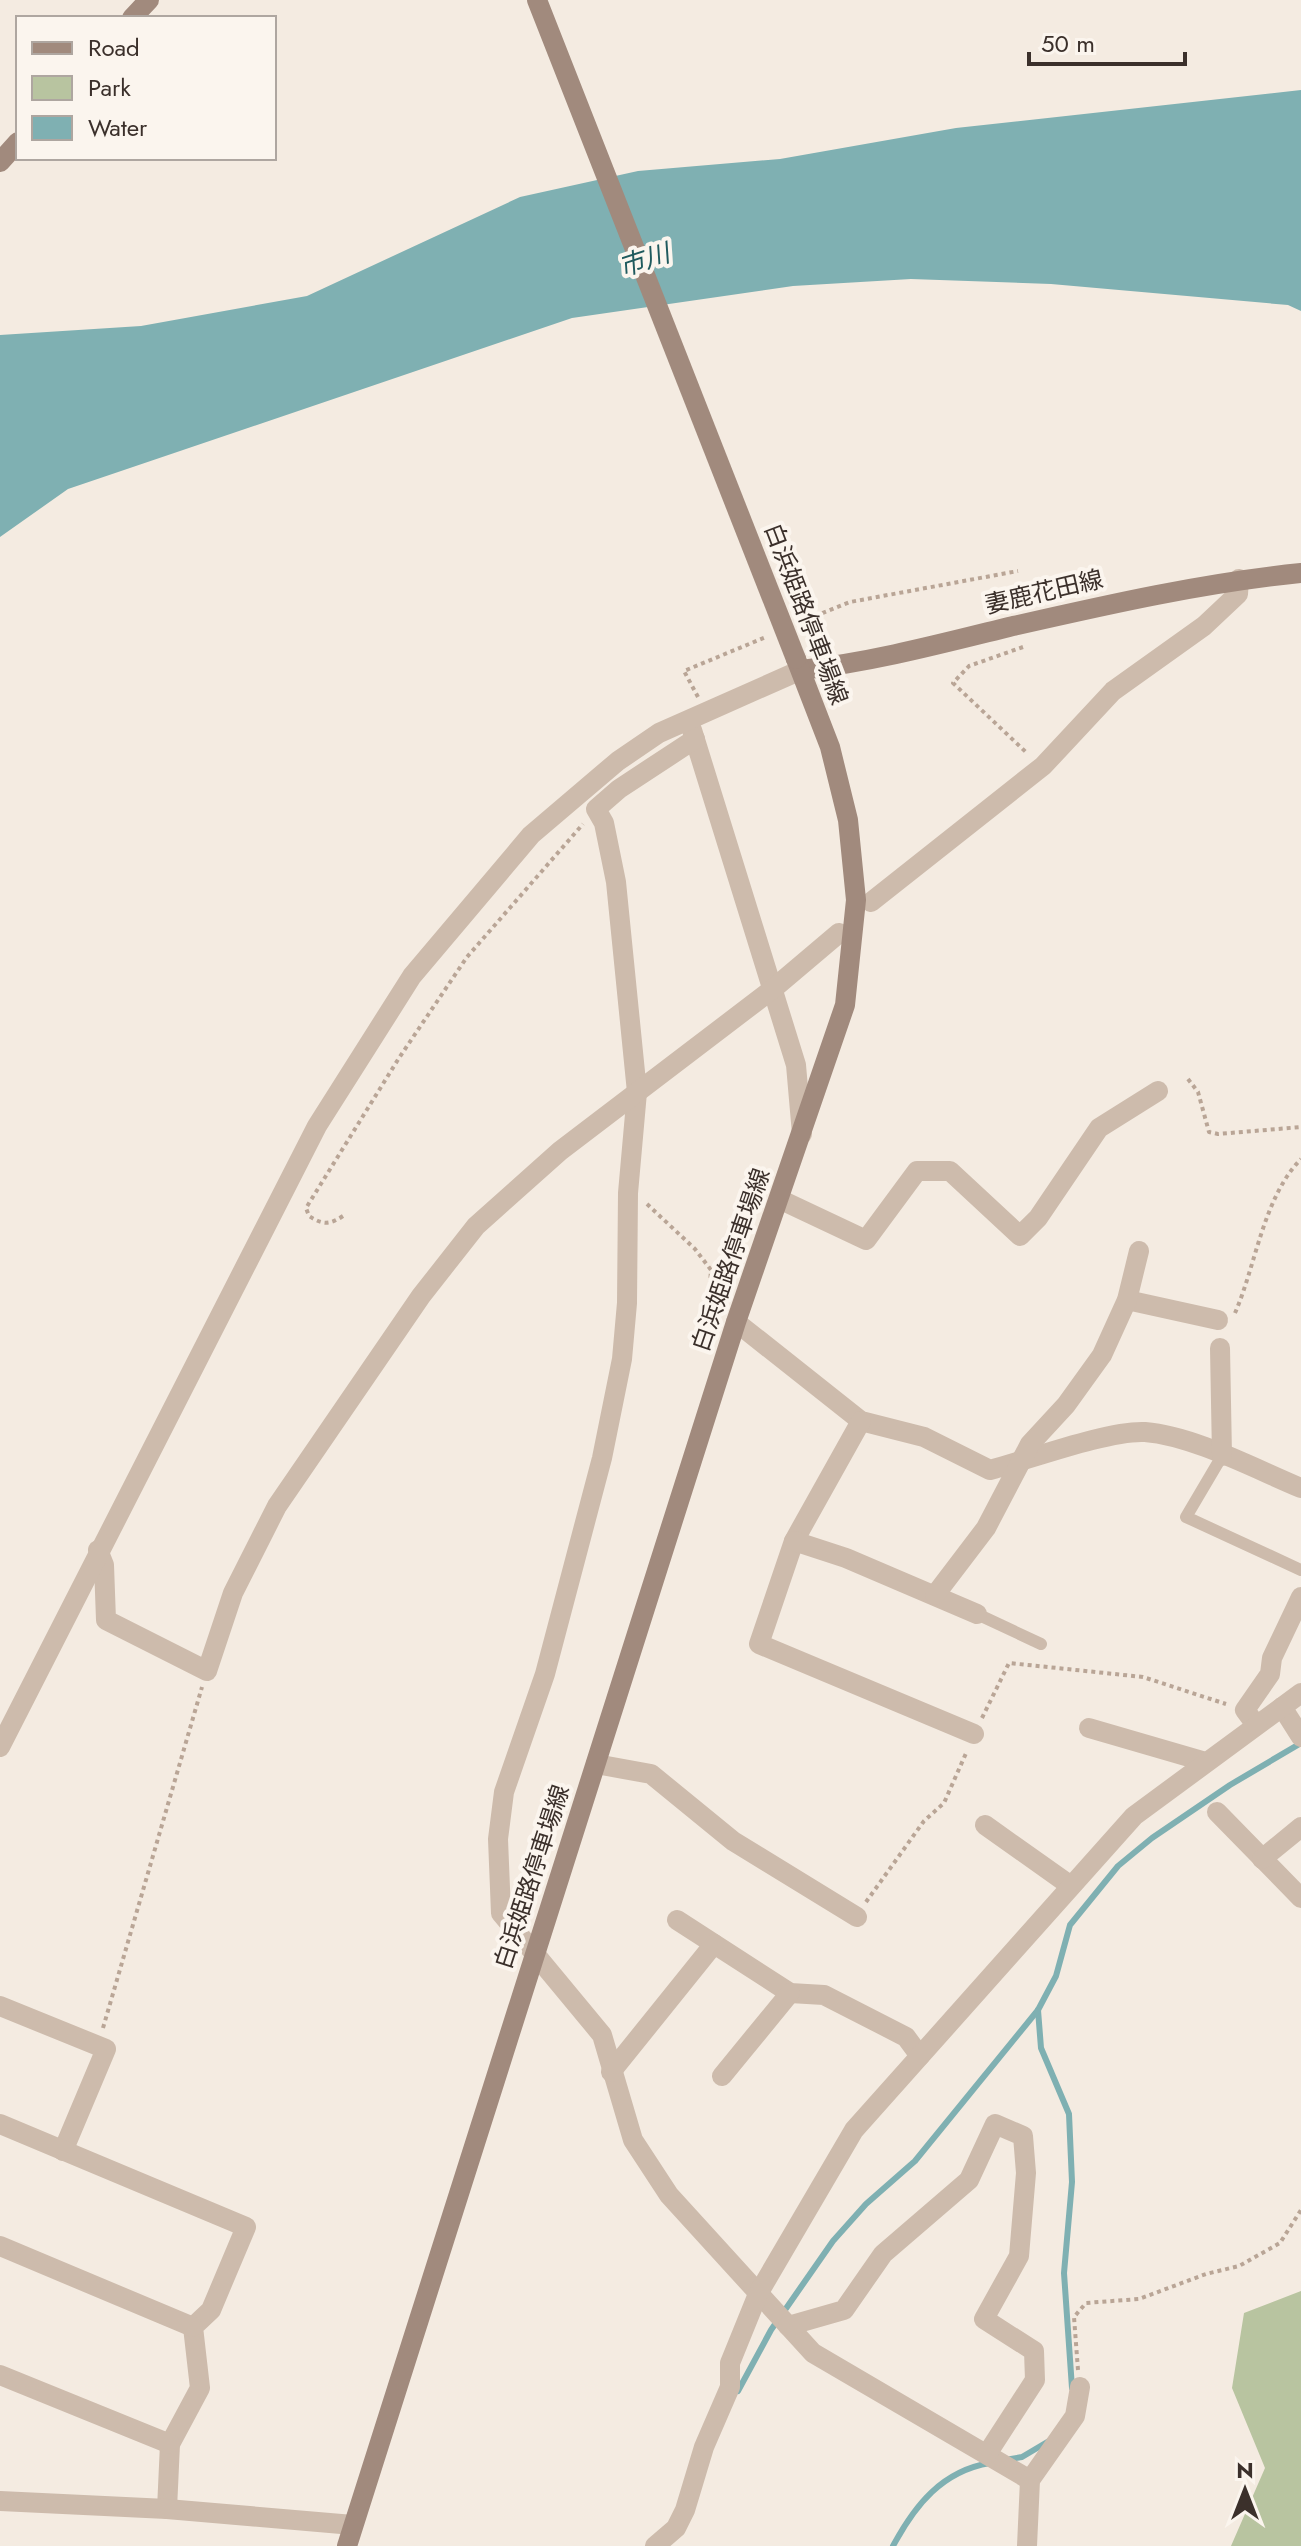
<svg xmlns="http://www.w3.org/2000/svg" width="1301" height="2546" font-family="Jost,'Noto Sans JP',sans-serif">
  <rect width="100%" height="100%" fill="#f4ebe1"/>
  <polygon fill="#b8c4a0" points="1301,2291 1301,2546 1231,2546 1265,2468 1232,2388 1244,2313"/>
  <polygon fill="#7fb0b2" points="1301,90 1301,311 1288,305 1051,284 911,279 793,286 572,318 68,489 0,537 0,335 141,326 307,296 520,197 638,171 780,159 956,128"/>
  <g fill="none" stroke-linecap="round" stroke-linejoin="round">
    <g stroke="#7fb0b2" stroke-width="6">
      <polyline points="1038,2010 1041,2048 1069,2114 1072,2182 1064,2273 1072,2388"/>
      <polyline points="738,2391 771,2330 833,2241 866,2204 915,2161 1038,2010 1056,1976 1070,1925 1118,1866 1152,1838 1230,1785 1301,1743"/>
      <polyline points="1005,2460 1022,2457 1049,2441"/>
      <path d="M 893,2546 C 915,2505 942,2471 990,2463"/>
    </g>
    <g stroke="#b9a596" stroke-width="4" stroke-dasharray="4 4" stroke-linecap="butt">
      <polyline points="800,622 850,602 1018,571"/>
      <polyline points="1023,647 969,666 953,683 1028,754"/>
      <polyline points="698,697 684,671 766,637"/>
      <polyline points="1188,1079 1198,1092 1209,1132 1218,1134 1301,1127"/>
      <polyline points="647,1204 695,1249 711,1270 708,1310 718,1314"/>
      <path d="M 343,1216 C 329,1225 323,1225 309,1216 L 306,1208 L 399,1058 L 467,957 L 583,824"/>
      <path d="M 1235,1313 C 1256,1265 1263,1198 1301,1159"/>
      <polyline points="982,1718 1009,1663 1143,1677 1226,1704"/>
      <polyline points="866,1902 924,1821 944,1803 967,1751"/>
      <polyline points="103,2028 202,1687"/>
      <polyline points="1078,2370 1074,2317 1086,2303 1139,2299 1206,2274 1239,2266 1280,2243 1301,2210"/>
    </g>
    <g stroke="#cdbbac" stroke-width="12">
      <polyline points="1222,1456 1186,1517 1301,1570"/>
      <polyline points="977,1614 1041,1644"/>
    </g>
    <g stroke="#cdbbac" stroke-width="20">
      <polyline points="692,730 796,1065 802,1134"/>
      <polyline points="695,739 619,789 596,809 604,823 616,882 637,1092 628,1193 627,1303 622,1359 602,1458 545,1674 504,1792 498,1839 501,1913 602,2035 633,2140 669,2195 813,2353 1030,2480"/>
      <polyline points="871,902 1043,766 1113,691 1204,626 1238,594 1239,579"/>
      <polyline points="779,1199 866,1240 917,1171 950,1171 1020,1236 1038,1218 1099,1128 1158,1091"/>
      <polyline points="1127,1300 1218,1320"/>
      <path d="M 736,1322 L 861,1421 L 924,1437 L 990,1470 C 1028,1460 1109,1430 1145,1432 C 1194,1436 1255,1469 1301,1488"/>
      <polyline points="1220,1348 1222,1456"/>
      <polyline points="861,1421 794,1541 759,1644 974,1734"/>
      <polyline points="794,1541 846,1558 977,1614"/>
      <polyline points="98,1550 104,1565 106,1620 207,1671 233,1593 277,1506 421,1296 476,1226 560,1151 774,988 839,933"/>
      <polyline points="935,1595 986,1528 1030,1444 1066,1405 1102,1355 1127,1300 1139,1251"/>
      <polyline points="1282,1707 1301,1737"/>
      <polyline points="1256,1725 1245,1710 1270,1674 1272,1658 1301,1597"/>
      <polyline points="1089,1728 1206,1762"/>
      <polyline points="0,1747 317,1126 412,976 531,835 618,761 659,733 801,670"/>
      <polyline points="596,1764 651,1774 733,1841 857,1917"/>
      <polyline points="1217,1812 1301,1898"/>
      <polyline points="985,1825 1071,1886"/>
      <polyline points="1262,1859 1301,1827"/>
      <polyline points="677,1920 790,1993 824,1995 906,2037 920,2056"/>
      <polyline points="0,2006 106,2049 63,2151"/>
      <polyline points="611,2072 714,1944"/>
      <polyline points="722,2076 790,1993"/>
      <polyline points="0,2124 246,2227 211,2310 193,2327 200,2388 170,2444 167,2509"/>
      <polyline points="0,2246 193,2327"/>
      <polyline points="788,2326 844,2310 883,2254 969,2180 995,2124 1023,2136 1026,2173 1019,2256 984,2319 1034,2351 1035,2380 987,2454"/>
      <polyline points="0,2375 170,2444"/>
      <polyline points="0,2501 167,2509 353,2525"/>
      <polyline points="655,2546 676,2528 685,2510 704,2447 730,2387 730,2363 758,2294 854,2130 1134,1816 1301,1693"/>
      <polyline points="1027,2546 1030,2480 1075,2416 1080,2387"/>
    </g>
    <g stroke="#a18a7d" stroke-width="20">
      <polyline points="132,18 149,0"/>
      <polyline points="0,162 18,142"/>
      <path d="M 801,670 C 872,662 940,644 1009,627 C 1106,605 1202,583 1301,573"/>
      <polyline points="347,2546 736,1322 845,1005 856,900 848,820 830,747 796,659"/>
    </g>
    <polyline stroke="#a18a7d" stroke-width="20" points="537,0 796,659"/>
  </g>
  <g text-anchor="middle" stroke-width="8" stroke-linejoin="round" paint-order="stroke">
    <g font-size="24" fill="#3b302b" stroke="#fbf5ee">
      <text transform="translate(1044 592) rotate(-13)" y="8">妻鹿花田線</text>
      <text transform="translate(806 614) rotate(69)" y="8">白浜姫路停車場線</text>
      <text transform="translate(731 1260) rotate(-71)" y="8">白浜姫路停車場線</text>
      <text transform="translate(532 1877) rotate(-72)" y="8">白浜姫路停車場線</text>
    </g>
    <g font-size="26" font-style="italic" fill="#1f5a5e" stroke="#fbf5ee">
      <text transform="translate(644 260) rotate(-18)" y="9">市川</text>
    </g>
  </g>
  <rect x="16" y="16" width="260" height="144" fill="#fbf5ee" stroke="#aea6a0" stroke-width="2"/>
  <rect x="32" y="42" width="40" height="12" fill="#a18a7d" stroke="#aea6a0" stroke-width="2"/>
  <text x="88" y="56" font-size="24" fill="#3b302b">Road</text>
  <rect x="32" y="76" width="40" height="24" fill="#b8c4a0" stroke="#aea6a0" stroke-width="2"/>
  <text x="88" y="96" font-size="24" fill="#3b302b">Park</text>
  <rect x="32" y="116" width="40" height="24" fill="#7fb0b2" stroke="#aea6a0" stroke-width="2"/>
  <text x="88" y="136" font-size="24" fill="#3b302b">Water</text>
  <g transform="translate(1245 2490)" stroke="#fbf5ee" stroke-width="6" paint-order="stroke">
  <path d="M0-6L14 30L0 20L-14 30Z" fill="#3b302b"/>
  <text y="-12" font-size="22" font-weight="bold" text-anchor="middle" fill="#3b302b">N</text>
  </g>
  <path d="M1029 52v12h156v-12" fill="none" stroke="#3b302b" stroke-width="4"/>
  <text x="1041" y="52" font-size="24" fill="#3b302b" stroke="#fbf5ee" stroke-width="6" paint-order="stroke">50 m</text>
</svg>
